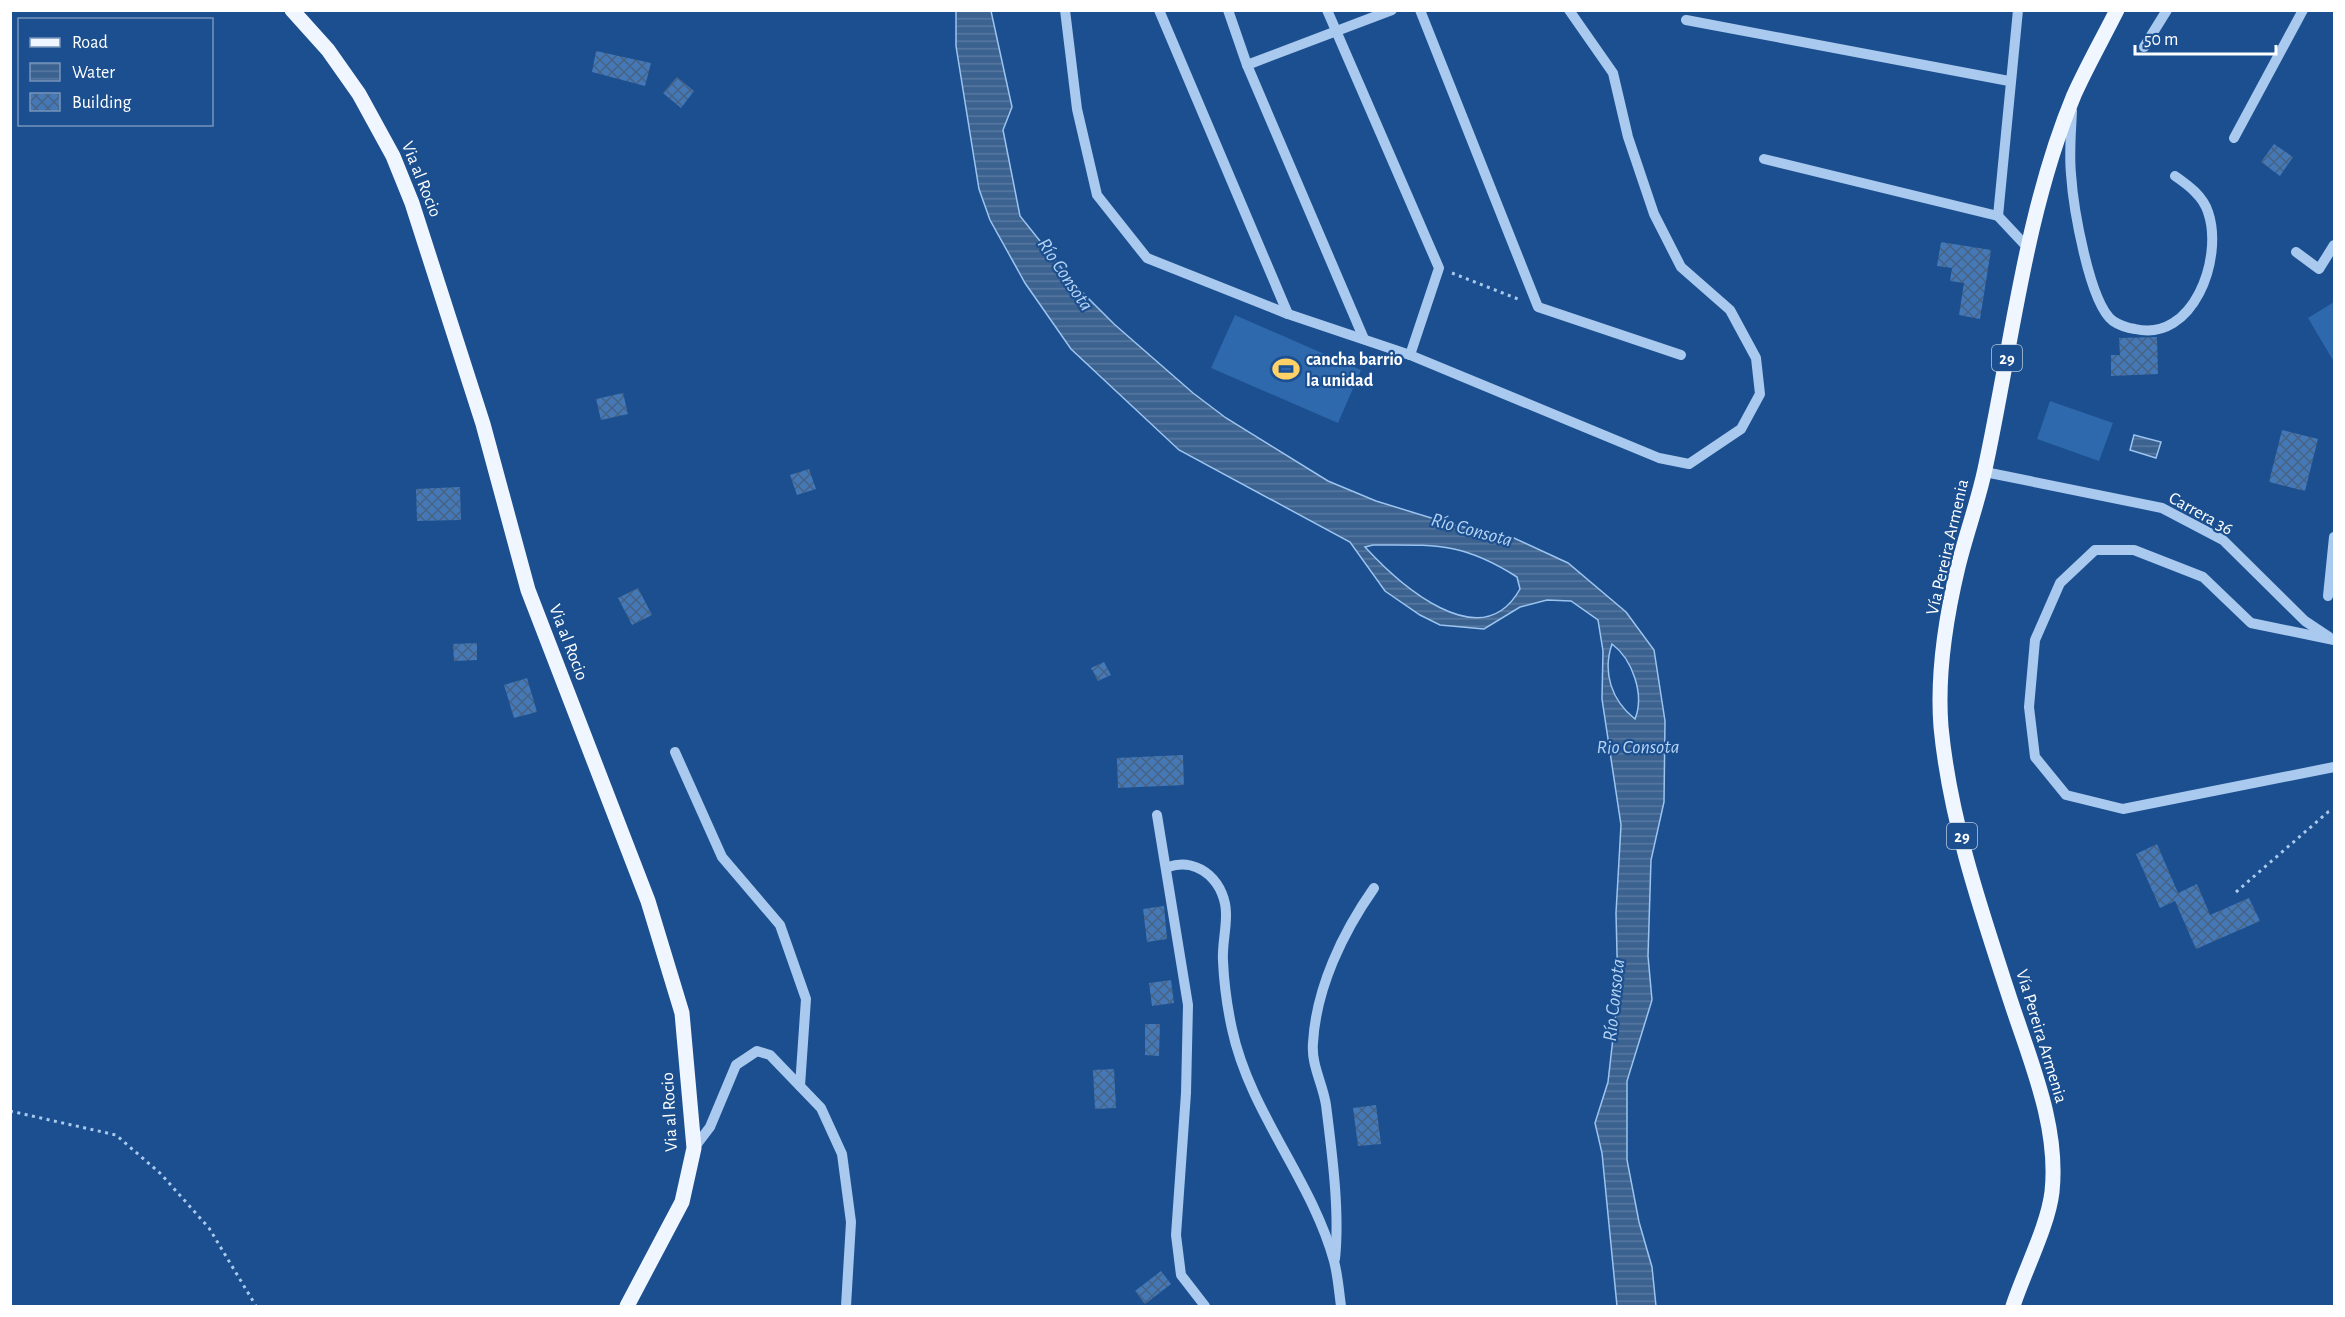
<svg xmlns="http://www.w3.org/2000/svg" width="2345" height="1317" font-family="'Alegreya Sans',sans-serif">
  <defs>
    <pattern id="water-rules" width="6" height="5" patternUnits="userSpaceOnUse" patternTransform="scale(1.5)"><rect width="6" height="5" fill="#3c6290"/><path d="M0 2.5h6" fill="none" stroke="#597aa1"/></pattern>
    <pattern id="building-cross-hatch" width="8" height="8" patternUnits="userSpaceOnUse" patternTransform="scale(1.5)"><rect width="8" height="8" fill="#4478b7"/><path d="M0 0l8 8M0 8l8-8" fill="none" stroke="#486282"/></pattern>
  </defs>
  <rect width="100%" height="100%" fill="#1b4f8f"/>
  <g fill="#2e69ad">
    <polygon points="2334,302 2334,362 2308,318"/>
    <polygon points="1235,315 1361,370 1338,423 1211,368"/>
    <polygon points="2050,401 2113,423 2099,461 2037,439"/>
  </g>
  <g fill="url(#water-rules)" stroke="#9cc4f0" stroke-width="1.5" fill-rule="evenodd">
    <path d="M 956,11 L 991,11 L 1012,107 L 1003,130 L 1020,216 L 1076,286 L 1114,324 L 1193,393 L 1226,418 L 1328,481 L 1376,501 L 1454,525 L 1514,538 L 1568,563 L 1626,612 L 1654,650 L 1665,721 L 1664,802 L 1651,860 L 1648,956 L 1652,1000 L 1627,1081 L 1627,1160 L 1639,1222 L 1652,1267 L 1656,1306 L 1617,1306 L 1602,1153 L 1595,1123 L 1608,1082 L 1618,994 L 1616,913 L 1621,825 L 1602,699 L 1603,651 L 1598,620 L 1571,601 L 1547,600 L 1520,607 L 1484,629 L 1440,625 L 1420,615 L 1385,591 L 1350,542 L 1179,450 L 1071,349 L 1025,283 L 990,220 L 979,189 L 956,46 ZM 1373,545 C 1436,545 1462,542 1517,577 L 1520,589 C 1481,659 1398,583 1365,547 ZM 1612,644 C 1632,659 1645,694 1635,719 C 1612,701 1602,673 1612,644 Z"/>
    <polygon points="2134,435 2161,442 2156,458 2130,450"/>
  </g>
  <g fill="url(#building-cross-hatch)">
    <polygon points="596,51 651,63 645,86 592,72"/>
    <polygon points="677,77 694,91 681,108 663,93"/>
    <polygon points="2274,144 2293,157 2280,176 2261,162"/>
    <polygon points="1941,242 1991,250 1980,319 1959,315 1964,283 1950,281 1952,268 1937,266"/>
    <polygon points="2157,337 2158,374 2111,376 2111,355 2120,355 2119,338"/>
    <polygon points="623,393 628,414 601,420 596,399"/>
    <polygon points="2282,430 2318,439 2305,491 2269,482"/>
    <polygon points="809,469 816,489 797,495 790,475"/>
    <polygon points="460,487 461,520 417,521 416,489"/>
    <polygon points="638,588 652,615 632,625 618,598"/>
    <polygon points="477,643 477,660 454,661 453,644"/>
    <polygon points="1104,662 1111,675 1098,681 1091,668"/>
    <polygon points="527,678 537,712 514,718 504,685"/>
    <polygon points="1183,755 1184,785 1118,788 1117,758"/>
    <polygon points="2157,844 2178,893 2197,884 2210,915 2249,898 2260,921 2196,949 2175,901 2160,908 2136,854"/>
    <polygon points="1164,906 1167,939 1147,942 1143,909"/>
    <polygon points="1171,980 1174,1003 1152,1006 1149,983"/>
    <polygon points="1145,1024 1160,1024 1159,1056 1145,1055"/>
    <polygon points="1114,1069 1116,1108 1095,1109 1093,1070"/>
    <polygon points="1376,1105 1381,1144 1358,1146 1353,1108"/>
    <polygon points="1161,1271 1171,1284 1145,1304 1135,1291"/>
  </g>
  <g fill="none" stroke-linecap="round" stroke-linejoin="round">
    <g stroke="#a9c9ee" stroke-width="3" stroke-dasharray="3 4.5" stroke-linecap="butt">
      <polyline points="1452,273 1518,299"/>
      <polyline points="2236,892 2328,812 2334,810"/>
      <polyline points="10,1111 116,1135 161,1174 209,1228 256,1306"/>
    </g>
    <g stroke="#a9c9ee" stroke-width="10">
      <polyline points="1065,10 1077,109 1097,195 1147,258 1288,314 1410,355 1659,458 1689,464 1741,429 1760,394 1756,358 1730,310 1681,267 1654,214 1628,137 1613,73 1569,10"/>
      <polyline points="1159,10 1288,314"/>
      <polyline points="1228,10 1247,65 1364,339"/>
      <polyline points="1327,10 1439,268 1410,355"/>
      <polyline points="1420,10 1538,307 1681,355"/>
      <polyline points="1686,20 2009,81"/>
      <polyline points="2144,47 2167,10"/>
      <polyline points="1247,65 1392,10"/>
      <path d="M 2072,111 C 2071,132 2069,153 2071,174 C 2073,205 2089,303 2113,321 C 2119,325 2128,328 2135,329 C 2193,343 2224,258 2208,212 C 2203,196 2188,185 2175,176"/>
      <polyline points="2234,138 2303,10"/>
      <polyline points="1764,159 1998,216 2028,248"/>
      <polyline points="1998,216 2018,10"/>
      <polyline points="2296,252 2319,269 2334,245"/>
      <polyline points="1985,472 2162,508 2223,540 2305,621 2329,637"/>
      <polyline points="2328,596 2334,537"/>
      <polyline points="2334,640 2251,623 2203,577 2134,550 2095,550 2060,583 2035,640 2029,707 2035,757 2066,795 2123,809 2334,767"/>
      <polyline points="675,752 722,857 780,925 806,999 800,1086"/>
      <polyline points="1157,815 1188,1005 1186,1093 1176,1235 1181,1275 1205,1306"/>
      <path d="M 1168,867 C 1200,856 1227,884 1226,916 C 1226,931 1222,946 1223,961 C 1224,984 1227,1006 1232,1029 C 1250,1113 1312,1180 1334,1261 C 1338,1276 1339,1292 1341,1306"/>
      <polyline points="694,1148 710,1127 736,1065 757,1051 770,1055 821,1108 842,1154 851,1222 846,1306"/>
      <path d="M 1335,1259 C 1340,1212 1332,1153 1326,1105 C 1323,1084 1311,1065 1313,1043 C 1316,988 1343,932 1374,888"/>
    </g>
    <g stroke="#f0f6ff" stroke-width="15">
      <polyline points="292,10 328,50 359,94 393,156 412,203 483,424 528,590 648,901 682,1013 694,1148 682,1202 627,1306"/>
      <path d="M 2013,1306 C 2024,1272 2048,1226 2052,1192 C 2059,1127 2031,1063 2011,1002 C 1982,913 1950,821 1941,727 C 1937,676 1946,617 1958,567 C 1966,534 1978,502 1985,469 C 2012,344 2025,213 2074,95 C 2087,66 2103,38 2117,10"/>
    </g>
  </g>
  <defs>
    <symbol id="stadium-bare" viewBox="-9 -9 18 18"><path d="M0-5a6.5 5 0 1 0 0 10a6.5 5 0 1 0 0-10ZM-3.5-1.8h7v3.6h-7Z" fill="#ffd166" stroke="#1b4f8f" stroke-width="2.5" paint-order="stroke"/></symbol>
  </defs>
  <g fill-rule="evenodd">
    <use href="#stadium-bare" x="1267" y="350" width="38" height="38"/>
  </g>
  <g text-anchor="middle" stroke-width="4.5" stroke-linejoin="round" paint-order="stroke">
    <g fill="#1b4f8f" stroke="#bbcadd" stroke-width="1.5">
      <rect x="1992" y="345" width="30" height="26" rx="4.5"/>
      <rect x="1947" y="823" width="30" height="26" rx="4.5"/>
    </g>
    <g font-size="16" font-weight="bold" fill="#fff">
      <text x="2007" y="364">29</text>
      <text x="1962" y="842">29</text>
    </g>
    <g font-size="18" fill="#fff" stroke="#1b4f8f">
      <text transform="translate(422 179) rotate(68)" y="6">Via al Rocio</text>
      <text transform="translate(2201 513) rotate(29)" y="6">Carrera 36</text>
      <text transform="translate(1947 547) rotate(-77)" y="6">Vía Pereira Armenia</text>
      <text transform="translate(569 642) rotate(69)" y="6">Via al Rocio</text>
      <text transform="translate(2042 1036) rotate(73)" y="6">Vía Pereira Armenia</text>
      <text transform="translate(669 1112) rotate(-93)" y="6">Via al Rocio</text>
    </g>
    <g font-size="18" font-weight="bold" fill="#fff" stroke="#1b4f8f" text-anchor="start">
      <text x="1306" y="365">cancha barrio<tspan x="1306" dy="21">la unidad</tspan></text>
    </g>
    <g font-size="20" font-style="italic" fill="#b5d3f5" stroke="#1b4f8f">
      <text transform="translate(1066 274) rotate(56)" y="7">Río Consota</text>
      <text transform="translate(1472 529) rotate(15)" y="7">Río Consota</text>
      <text x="1638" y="753">Rio Consota</text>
      <text transform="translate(1613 1000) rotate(-84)" y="7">Río Consota</text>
    </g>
  </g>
  <rect width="2345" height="1317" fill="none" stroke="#ffffff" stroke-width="24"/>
  <rect x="18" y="18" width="195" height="108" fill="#1b4f8f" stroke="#7695bc" stroke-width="1.5"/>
  <rect x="30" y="38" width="30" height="9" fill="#f0f6ff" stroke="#7695bc" stroke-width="1.5"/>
  <text x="72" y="48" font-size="18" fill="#ffffff">Road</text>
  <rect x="30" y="63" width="30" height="18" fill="url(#water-rules)" stroke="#7695bc" stroke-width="1.5"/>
  <text x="72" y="78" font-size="18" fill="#ffffff">Water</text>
  <rect x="30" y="93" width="30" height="18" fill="url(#building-cross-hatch)" stroke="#7695bc" stroke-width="1.5"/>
  <text x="72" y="108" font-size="18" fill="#ffffff">Building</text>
  <path d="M2135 45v9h141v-9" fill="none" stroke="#ffffff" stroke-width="3"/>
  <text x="2144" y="45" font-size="18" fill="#ffffff" stroke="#1b4f8f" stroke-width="4.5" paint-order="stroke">50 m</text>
</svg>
